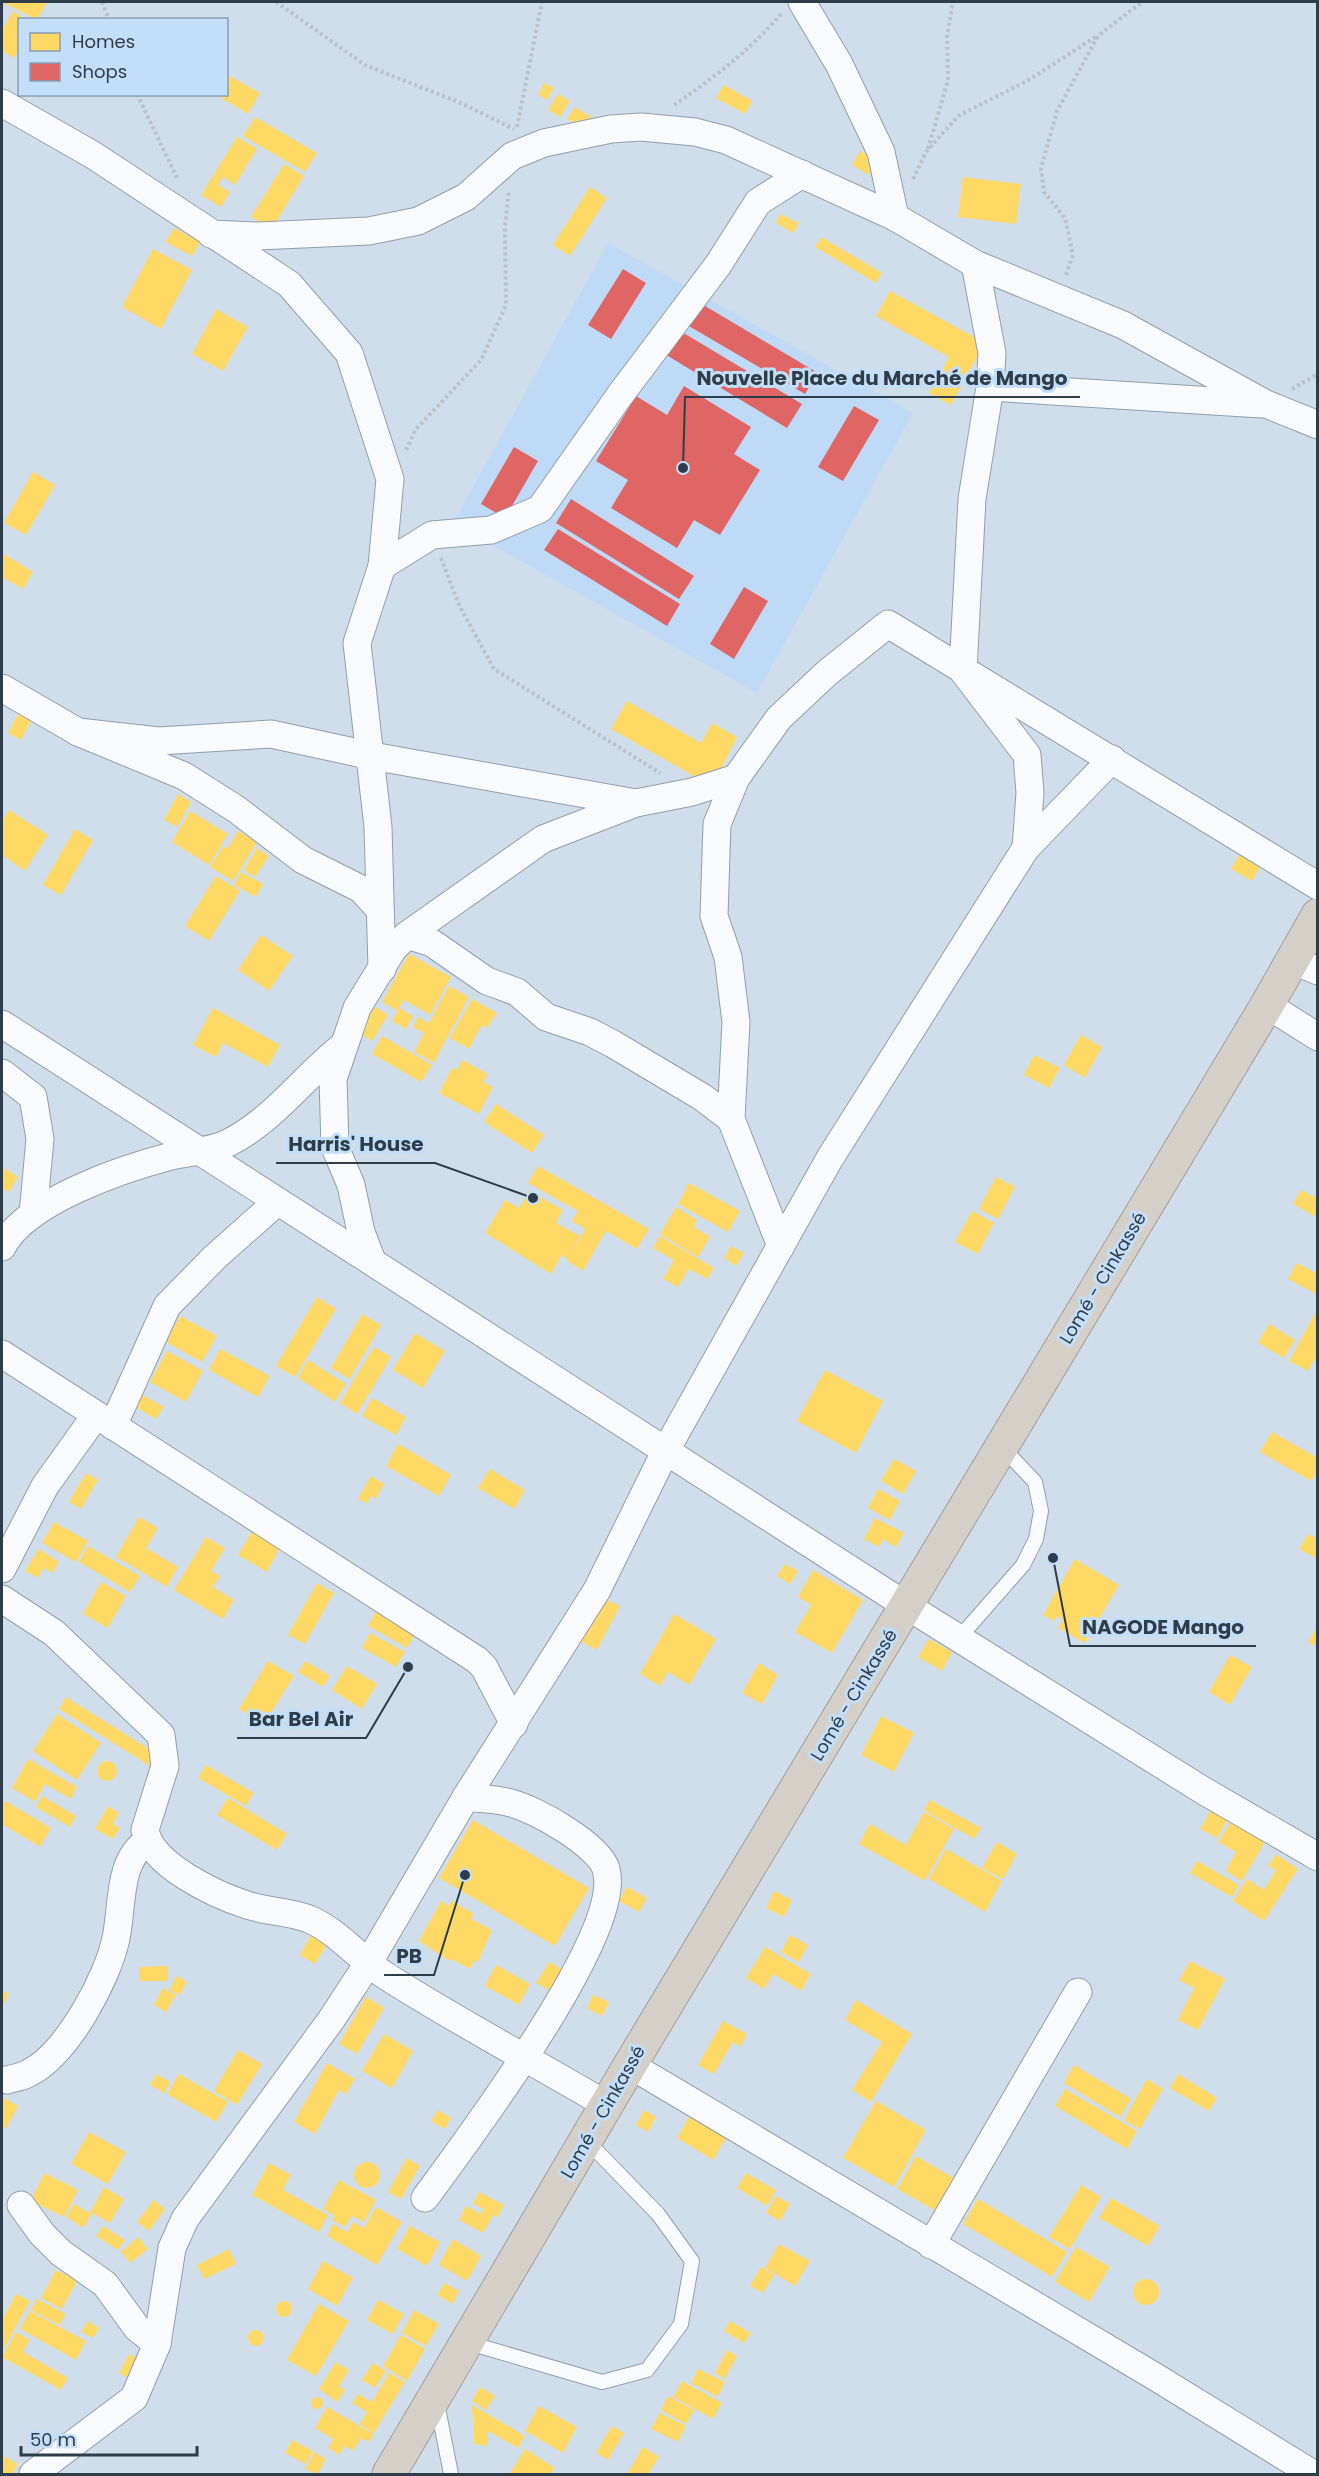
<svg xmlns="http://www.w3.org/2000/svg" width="1319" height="2476" font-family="Poppins,sans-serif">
  <rect width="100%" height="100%" fill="#d0deec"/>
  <polygon fill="#bedaf6" points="608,243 913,413 757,693 453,523"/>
  <g fill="#ffd966">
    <polygon points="2,2 47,2 37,20"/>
    <polygon points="13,11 27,20 20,20 20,48 14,58 2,51 2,31"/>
    <polygon points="226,74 260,93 248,114 215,94 226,94"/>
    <polygon points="544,83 554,88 547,100 538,95"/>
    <polygon points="724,85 752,101 745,114 716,98"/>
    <polygon points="558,94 570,101 560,117 548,110"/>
    <polygon points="575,107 591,117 584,129 567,119"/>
    <polygon points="255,117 317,153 305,172 243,136"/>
    <polygon points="237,137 257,149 235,185 223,177 218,185 230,192 221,207 201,195"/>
    <polygon points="860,151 877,161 869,175 852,165"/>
    <polygon points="284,164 304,176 272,229 251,217"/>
    <polygon points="963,177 1021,184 1016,224 958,217"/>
    <polygon points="590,187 607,198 570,256 553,245"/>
    <polygon points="780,214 799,223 793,233 776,223"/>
    <polygon points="174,228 200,242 192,256 165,242"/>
    <polygon points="821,237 882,273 876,283 815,247"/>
    <polygon points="153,249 192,270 161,329 122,307"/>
    <polygon points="890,291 976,338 982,348 951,405 929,393 949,357 876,316"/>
    <polygon points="216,309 248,327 223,371 192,354"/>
    <polygon points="33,472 55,485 26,535 4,523"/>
    <polygon points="2,553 33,572 23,589 2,577"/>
    <polygon points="627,701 701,743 712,723 737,737 718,775 699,779 611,729"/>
    <polygon points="18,714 31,721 21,740 8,733"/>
    <polygon points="178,794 191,802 177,827 164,820"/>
    <polygon points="9,810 48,835 25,871 2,855 2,822"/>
    <polygon points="190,811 228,834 209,865 172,842"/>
    <polygon points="75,829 93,840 61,895 43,885"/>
    <polygon points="238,831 257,842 233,881 210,867 223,846 227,849"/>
    <polygon points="257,848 269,856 255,877 244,870"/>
    <polygon points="1239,855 1260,867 1252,881 1231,869"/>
    <polygon points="241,872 263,884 256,897 234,885"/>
    <polygon points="216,876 240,891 209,941 185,926"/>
    <polygon points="261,935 293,956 269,991 238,970"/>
    <polygon points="409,954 451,977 430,1015 404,1000 399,1008 413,1016 406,1029 392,1021 398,1011 382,1002"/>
    <polygon points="449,986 469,997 434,1063 414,1052 424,1033 413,1027 418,1017 429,1023"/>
    <polygon points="472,999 497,1013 487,1028 482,1025 469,1049 450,1038"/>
    <polygon points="375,1007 388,1015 372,1041 359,1033"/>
    <polygon points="213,1008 280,1045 268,1067 223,1043 216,1057 193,1045"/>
    <polygon points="1081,1035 1102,1047 1085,1078 1064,1065"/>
    <polygon points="382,1036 432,1065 421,1082 372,1054"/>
    <polygon points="1034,1055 1060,1068 1049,1088 1024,1075"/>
    <polygon points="462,1060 488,1074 483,1082 493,1087 479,1114 439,1093 452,1068 457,1070"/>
    <polygon points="496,1104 544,1135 532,1153 484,1122"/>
    <polygon points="538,1166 649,1229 637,1249 606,1231 583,1271 567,1261 568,1259 562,1255 551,1274 485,1233 505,1200 519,1208 529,1191 563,1210 556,1223 580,1236 570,1256 585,1229 572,1221 578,1211 528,1183"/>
    <polygon points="2,1167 18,1177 9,1192 2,1188"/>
    <polygon points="996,1177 1015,1187 998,1219 979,1209"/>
    <polygon points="689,1183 740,1211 728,1232 678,1204"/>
    <polygon points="1301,1190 1318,1199 1318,1218 1293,1204"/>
    <polygon points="676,1207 697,1220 694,1227 710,1237 698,1257 660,1234"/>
    <polygon points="972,1211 994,1223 978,1254 955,1242"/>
    <polygon points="660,1236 714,1268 707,1279 689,1269 678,1287 663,1279 674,1260 653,1248"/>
    <polygon points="731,1246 744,1253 736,1266 724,1258"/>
    <polygon points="1297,1263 1318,1274 1318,1295 1288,1279"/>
    <polygon points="317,1297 336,1309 295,1377 276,1366"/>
    <polygon points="1318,1308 1318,1354 1308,1371 1289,1361"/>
    <polygon points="362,1314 381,1325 350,1379 331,1368"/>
    <polygon points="180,1316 217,1336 202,1362 166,1342"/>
    <polygon points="1269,1324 1295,1340 1284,1358 1258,1343"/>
    <polygon points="415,1333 445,1351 423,1388 393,1370"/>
    <polygon points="374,1347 391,1357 357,1414 340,1403"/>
    <polygon points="220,1349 270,1376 258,1397 209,1370"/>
    <polygon points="167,1351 203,1371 186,1402 150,1382"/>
    <polygon points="308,1360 346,1384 335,1402 298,1378"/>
    <polygon points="825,1370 883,1401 856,1453 797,1421"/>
    <polygon points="137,1392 164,1407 156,1419 130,1404"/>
    <polygon points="372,1398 406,1417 396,1435 362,1416"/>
    <polygon points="1272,1432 1318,1458 1318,1470 1311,1481 1260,1452"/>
    <polygon points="398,1444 451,1475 439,1496 386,1466"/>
    <polygon points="894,1459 916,1471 903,1494 881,1481"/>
    <polygon points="490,1469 525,1490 514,1509 478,1488"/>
    <polygon points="86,1473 98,1480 81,1509 69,1502"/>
    <polygon points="371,1476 384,1484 376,1499 371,1496 367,1503 358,1499"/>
    <polygon points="878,1489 900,1501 890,1520 868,1508"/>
    <polygon points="139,1517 158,1528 146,1548 178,1567 167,1587 116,1557"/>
    <polygon points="875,1518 904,1533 896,1547 883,1539 879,1547 864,1539"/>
    <polygon points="54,1522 88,1541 76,1562 42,1543"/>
    <polygon points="252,1531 280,1547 267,1572 238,1555"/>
    <polygon points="1308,1534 1318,1539 1317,1559 1299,1549"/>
    <polygon points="206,1537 225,1548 211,1571 220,1576 213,1587 234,1600 223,1619 174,1590"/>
    <polygon points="88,1546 140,1576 130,1592 79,1562"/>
    <polygon points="39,1549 59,1562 52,1573 44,1568 38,1578 25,1571"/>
    <polygon points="1075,1559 1119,1585 1085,1643 1058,1628 1063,1619 1057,1616 1054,1621 1043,1615"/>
    <polygon points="785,1564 798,1571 790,1584 777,1576"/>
    <polygon points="813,1570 863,1600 832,1653 795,1632 811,1605 798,1597"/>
    <polygon points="101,1582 126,1596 108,1628 83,1614"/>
    <polygon points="317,1583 334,1593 305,1644 288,1635"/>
    <polygon points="603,1598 620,1606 597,1650 580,1641"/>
    <polygon points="376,1612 415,1634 407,1648 368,1626"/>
    <polygon points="674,1614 716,1639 689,1685 668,1672 660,1686 640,1674"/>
    <polygon points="1318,1625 1318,1647 1308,1642"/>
    <polygon points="370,1633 405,1652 396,1667 362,1648"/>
    <polygon points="929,1639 952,1652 942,1671 918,1657"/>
    <polygon points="1230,1655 1252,1667 1230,1705 1209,1692"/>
    <polygon points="268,1661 294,1676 264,1724 239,1709"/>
    <polygon points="305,1661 330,1676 323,1687 298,1672"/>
    <polygon points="759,1663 778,1675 762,1704 742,1693"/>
    <polygon points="347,1666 377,1684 362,1709 332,1690"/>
    <polygon points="66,1697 157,1754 150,1766 59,1709"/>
    <polygon points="57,1714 101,1743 77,1780 33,1751"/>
    <polygon points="881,1716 914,1733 894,1772 861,1755"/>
    <polygon points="28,1759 77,1787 71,1799 45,1784 35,1802 12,1788"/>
    <circle cx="107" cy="1771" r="10"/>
    <polygon points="206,1765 254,1793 246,1806 198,1778"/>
    <polygon points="42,1796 76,1816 70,1827 36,1807"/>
    <polygon points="228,1798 287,1834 277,1850 217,1815"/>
    <polygon points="930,1800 981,1828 974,1839 924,1810"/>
    <polygon points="5,1801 51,1828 40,1847 2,1824 2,1806"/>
    <polygon points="108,1806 119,1813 113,1824 120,1828 113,1839 95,1829"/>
    <polygon points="1212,1808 1229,1817 1217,1838 1200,1829"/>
    <polygon points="924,1812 954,1829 925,1881 859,1844 870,1824 906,1845"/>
    <polygon points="473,1820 589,1888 555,1946 439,1878"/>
    <polygon points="1232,1820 1266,1840 1242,1881 1226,1871 1236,1852 1218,1842"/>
    <polygon points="997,1842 1017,1854 1003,1879 982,1868"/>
    <polygon points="946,1849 1002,1881 985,1912 929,1879"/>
    <polygon points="1276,1854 1298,1869 1264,1921 1233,1901 1247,1879 1264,1890 1276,1870 1268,1866"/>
    <polygon points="1197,1861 1239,1885 1232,1897 1190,1873"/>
    <polygon points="627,1887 647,1898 639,1912 619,1901"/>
    <polygon points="774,1891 792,1900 784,1917 766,1908"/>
    <polygon points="441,1901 449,1906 452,1901 474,1914 471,1919 492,1930 478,1962 475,1960 470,1969 451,1959 449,1961 419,1941"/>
    <polygon points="313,1932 329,1941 315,1964 300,1955"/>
    <polygon points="790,1935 808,1945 799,1962 781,1952"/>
    <polygon points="765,1947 811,1974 801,1991 773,1974 764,1989 746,1978"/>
    <polygon points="1190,1961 1225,1979 1198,2030 1178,2020 1194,1988 1179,1980"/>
    <polygon points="549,1962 562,1969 549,1990 536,1983"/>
    <polygon points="496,1965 530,1984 519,2005 485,1986"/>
    <polygon points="168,1966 168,1981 139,1981 139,1967"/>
    <polygon points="177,1976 187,1982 180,1995 169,1990"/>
    <polygon points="163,1988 176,1995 166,2012 154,2005"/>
    <polygon points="2,1990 9,1994 2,2008"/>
    <polygon points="593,1995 609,2002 602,2016 587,2008"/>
    <polygon points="366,1997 384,2008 357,2054 339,2044"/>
    <polygon points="856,2000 912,2034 871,2102 852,2090 882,2042 845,2020"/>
    <polygon points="723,2021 747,2034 740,2047 733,2042 714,2074 698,2065"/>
    <polygon points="384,2034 413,2051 392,2088 362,2071"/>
    <polygon points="238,2050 262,2064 237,2105 214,2091"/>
    <polygon points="327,2063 355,2079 346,2094 339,2090 315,2134 294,2122"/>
    <polygon points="1074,2065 1131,2099 1120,2117 1064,2083"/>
    <polygon points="156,2074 170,2082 164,2093 150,2085"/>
    <polygon points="179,2074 228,2102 216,2122 167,2094"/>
    <polygon points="1178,2074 1217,2098 1209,2111 1170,2088"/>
    <polygon points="1147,2079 1163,2089 1140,2129 1124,2120"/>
    <polygon points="1065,2089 1137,2131 1127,2149 1055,2106"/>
    <polygon points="2,2097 18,2106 6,2129 2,2126"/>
    <polygon points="876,2101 926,2130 894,2187 843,2158"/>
    <polygon points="438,2110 451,2118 445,2129 431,2121"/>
    <polygon points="644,2110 656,2117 648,2132 636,2125"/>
    <polygon points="690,2115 727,2136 713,2160 677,2138"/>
    <polygon points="89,2132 126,2152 108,2184 71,2164"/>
    <polygon points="916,2156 955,2179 936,2211 897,2189"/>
    <polygon points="407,2158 420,2166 401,2199 388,2192"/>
    <circle cx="367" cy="2175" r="13"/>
    <polygon points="269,2163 291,2175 283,2190 328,2215 319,2232 252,2195"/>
    <polygon points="44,2173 78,2190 64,2217 31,2201"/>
    <polygon points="746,2173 776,2190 767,2206 737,2188"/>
    <polygon points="339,2180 376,2200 364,2222 352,2216 345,2227 332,2220 335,2216 323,2209"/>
    <polygon points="1081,2185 1101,2197 1070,2249 1049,2237"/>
    <polygon points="104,2187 124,2199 110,2223 92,2213 84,2228 66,2217 74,2204 90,2213"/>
    <polygon points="479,2192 504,2205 497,2218 493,2215 483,2233 459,2220 466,2206 481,2214 483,2209 473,2203"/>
    <polygon points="776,2196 790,2204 780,2221 766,2213"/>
    <polygon points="1111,2198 1160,2226 1148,2246 1099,2218"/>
    <polygon points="978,2199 1067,2252 1052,2277 963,2224"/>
    <polygon points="154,2200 165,2209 149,2231 137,2222"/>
    <polygon points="376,2207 402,2222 377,2265 327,2236 333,2224 347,2232 353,2222 364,2228"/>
    <polygon points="103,2226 125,2240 118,2250 96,2236"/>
    <polygon points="410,2226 440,2242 427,2266 397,2249"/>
    <polygon points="138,2237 148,2249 130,2263 121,2252"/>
    <polygon points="453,2239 481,2256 467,2281 439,2265"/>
    <polygon points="779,2244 810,2261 795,2286 765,2268"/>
    <polygon points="1076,2247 1110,2267 1089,2302 1055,2282"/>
    <polygon points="229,2249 236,2264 204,2279 197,2265"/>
    <polygon points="323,2261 353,2278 337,2306 308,2289"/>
    <polygon points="761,2267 774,2275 763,2293 750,2286"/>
    <polygon points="56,2270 77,2281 62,2309 41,2298"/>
    <circle cx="1146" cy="2292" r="13"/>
    <polygon points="444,2283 459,2291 453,2304 437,2295"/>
    <polygon points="16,2294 30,2301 2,2352 2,2320"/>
    <polygon points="37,2299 66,2314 60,2325 31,2310"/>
    <polygon points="378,2300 404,2314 393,2334 367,2320"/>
    <circle cx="284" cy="2309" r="8"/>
    <polygon points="319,2304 349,2321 316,2376 287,2360"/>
    <polygon points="414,2310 439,2324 426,2346 402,2333"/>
    <polygon points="30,2311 86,2341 76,2360 20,2329"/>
    <polygon points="88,2321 99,2328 93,2338 81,2332"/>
    <polygon points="730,2321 751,2333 744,2343 724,2331"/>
    <circle cx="256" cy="2338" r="8"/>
    <polygon points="16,2332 30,2340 23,2352 68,2378 61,2390 2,2357"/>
    <polygon points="401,2335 425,2349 407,2381 383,2366"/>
    <polygon points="727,2350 737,2356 725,2379 715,2373"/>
    <polygon points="129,2354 142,2361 132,2380 119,2373"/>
    <polygon points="336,2362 349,2370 339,2386 345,2390 337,2402 319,2389"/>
    <polygon points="373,2363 386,2371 375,2388 362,2380"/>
    <polygon points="698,2369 725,2382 718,2397 691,2383"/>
    <polygon points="389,2373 405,2382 374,2433 360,2424 367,2412 352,2403 358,2394 372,2402"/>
    <polygon points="682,2381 722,2403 713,2419 673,2397"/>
    <polygon points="480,2387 495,2396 486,2410 472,2401"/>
    <polygon points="668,2396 694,2410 686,2424 661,2410"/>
    <circle cx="317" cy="2403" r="6"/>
    <polygon points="472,2405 525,2436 518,2448 488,2431 488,2446 474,2444"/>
    <polygon points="539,2406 577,2427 563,2453 525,2431"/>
    <polygon points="327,2407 374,2434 369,2442 361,2438 353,2451 345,2446 339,2455 328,2448 333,2439 315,2428"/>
    <polygon points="660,2413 686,2426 678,2442 651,2429"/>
    <polygon points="612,2426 624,2433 608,2460 596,2453"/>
    <polygon points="292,2440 313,2451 305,2464 285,2453"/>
    <polygon points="643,2447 659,2457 648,2474 627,2474"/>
    <polygon points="525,2449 555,2468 551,2474 510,2473"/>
    <polygon points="314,2452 326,2459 318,2474 305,2469"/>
    <polygon points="2,2455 18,2464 12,2474 2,2474"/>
  </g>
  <g fill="#e06666">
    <polygon points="623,269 646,283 611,339 588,325"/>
    <polygon points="695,300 818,373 805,394 682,322"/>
    <polygon points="677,329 802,404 787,428 663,353"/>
    <polygon points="684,386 751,427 734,454 760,470 720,535 694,520 677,548 611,508 628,480 596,461 636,396 667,415"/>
    <polygon points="854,406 879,420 843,481 818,467"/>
    <polygon points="514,447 538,461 505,518 481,504"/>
    <polygon points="571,499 694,576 679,599 556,523"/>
    <polygon points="558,529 680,604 667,626 544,550"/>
    <polygon points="744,587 768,601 734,659 710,644"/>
  </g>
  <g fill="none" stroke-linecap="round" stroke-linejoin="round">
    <defs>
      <g id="lane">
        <polyline points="959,1638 1023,1565 1036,1539 1041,1511 1035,1482 1002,1447"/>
        <polyline points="469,2343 602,2382 647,2370 681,2324 692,2261 658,2214 587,2141"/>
        <polyline points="437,2403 451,2474"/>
      </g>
      <g id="street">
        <polyline points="802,2 839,64 881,152 895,217"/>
        <polyline points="2,103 93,155 289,284 349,353 390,479 382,566"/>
        <polyline points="211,234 258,236 369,231 418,221 466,197 512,156 544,143 611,129 641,127 695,132 726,140 895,217 975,264 1123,325 1266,404 1318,425"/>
        <polyline points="975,264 992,353 990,387 972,499 963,671 1027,755 1030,793 1026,848"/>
        <polyline points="990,387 1261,404"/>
        <polyline points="2,688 78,732 184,776 236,809 303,860 361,889 380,910"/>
        <polyline points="78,732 159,741 271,734 372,756 636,803"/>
        <polyline points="407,935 543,839 636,803 692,792 736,778"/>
        <polyline points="1292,960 1318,971"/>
        <polyline points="382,969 378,827 357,643 382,566 432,535 491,530 540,509 620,395 718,265 758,202 802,174"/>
        <polyline points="1267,1005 1318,1037"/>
        <polyline points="2,1024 907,1606 1204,1791 1318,1857"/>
        <polyline points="2,1073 33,1097 40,1139 33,1214"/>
        <polyline points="781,1246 731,1119 736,1022 728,957 714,916 717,824 736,778 779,718 827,673 888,624 1318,886"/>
        <path d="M 2,1247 C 26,1201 122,1169 171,1156 C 189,1152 212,1151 228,1143 C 274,1120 304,1076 343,1046"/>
        <polyline points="372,1261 361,1232 351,1185 335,1147 333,1079 357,1008 393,949 407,935 432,943 487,981 517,992 546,1017 590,1032 613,1044 702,1097 731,1119"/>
        <polyline points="2,1354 477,1660 484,1667 514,1724"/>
        <polyline points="113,1426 167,1306 215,1257 277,1202"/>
        <polyline points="2,1569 45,1486 96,1415"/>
        <path d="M 2,1599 L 54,1633 L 161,1735 L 165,1766 L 145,1830 C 151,1865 216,1895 247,1905 C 268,1912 289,1911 309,1919 C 339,1932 359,1959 386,1976 C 458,2022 534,2062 607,2105"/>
        <polyline points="630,2065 1154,2376 1313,2474"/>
        <path d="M 7,2080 C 14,2078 22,2077 29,2073 C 67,2054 108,1978 116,1938 C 123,1906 117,1862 147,1841"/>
        <path d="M 425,2198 C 466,2142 625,1932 606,1869 C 599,1845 535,1809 511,1803 C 497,1799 481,1799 466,1797"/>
        <polyline points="21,2205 42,2234 61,2253 105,2284 137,2328 157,2344"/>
        <polyline points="931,2245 1078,1992"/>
        <polyline points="33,2474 134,2398 157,2344 172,2248 185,2219 331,2020 369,1962 466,1797 597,1590 666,1450 830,1158 1012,870 1026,848 1112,759"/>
      </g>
      <polyline id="highway" points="389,2474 630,2065 1267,1005 1318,915"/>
    </defs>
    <use href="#lane" stroke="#929eaa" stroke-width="16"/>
    <use href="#street" stroke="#929eaa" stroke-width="29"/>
    <use href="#highway" stroke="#9e9e9b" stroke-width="35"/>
    <g stroke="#bbc1c7" stroke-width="4" stroke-dasharray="3 3" stroke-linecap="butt">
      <polyline points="102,2 109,20"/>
      <polyline points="276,2 365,65 463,104 514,129"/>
      <polyline points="137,94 178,180"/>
      <path d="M 674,105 C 714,78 751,49 782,13"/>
      <polyline points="517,127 542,2"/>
      <polyline points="928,149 948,80 947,36 953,2"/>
      <polyline points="913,179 926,152 958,116 1027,81 1097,36"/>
      <polyline points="1066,275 1073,255 1065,218 1044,192 1041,168 1057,111 1098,36 1142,2"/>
      <polyline points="1292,389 1318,374"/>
      <polyline points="406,450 416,429 481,360 506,305 505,226 509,191"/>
      <polyline points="441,558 459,605 494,669 660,773"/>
    </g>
    <use href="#lane" stroke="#f8fafc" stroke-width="14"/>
    <use href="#street" stroke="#f8fafc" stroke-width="27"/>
    <use href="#highway" stroke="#d5d0c7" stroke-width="33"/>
  </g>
  <g text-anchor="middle" stroke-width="6" stroke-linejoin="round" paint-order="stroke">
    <g font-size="18" fill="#2f3c4a" stroke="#c3def9">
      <text transform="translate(1103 1278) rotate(-59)" y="6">Lomé - Cinkassé</text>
      <text transform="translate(854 1695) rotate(-59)" y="6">Lomé - Cinkassé</text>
      <text transform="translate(603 2112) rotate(-60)" y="6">Lomé - Cinkassé</text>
    </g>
  </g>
  <path fill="none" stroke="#2f3c4a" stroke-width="2" d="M683 468L685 397H1080M533 1198L435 1163H276M1053 1558L1070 1646H1256M408 1667L366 1738H237M465 1875L434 1975H384"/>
  <g fill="#2f3c4a" stroke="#c3def9" stroke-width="2">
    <circle cx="683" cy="468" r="6"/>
    <circle cx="533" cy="1198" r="6"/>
    <circle cx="1053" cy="1558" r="6"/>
    <circle cx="408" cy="1667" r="6"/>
    <circle cx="465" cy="1875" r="6"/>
  </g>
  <g font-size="20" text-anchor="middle" font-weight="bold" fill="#2f3c4a" stroke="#c3def9" stroke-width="6" stroke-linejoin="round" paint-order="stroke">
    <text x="882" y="385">Nouvelle Place du Marché de Mango</text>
    <text x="356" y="1151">Harris' House</text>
    <text x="1163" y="1634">NAGODE Mango</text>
    <text x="301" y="1726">Bar Bel Air</text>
    <text x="409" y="1963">PB</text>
  </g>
  <rect width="1319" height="2476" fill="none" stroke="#2f3c4a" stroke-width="6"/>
  <rect x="18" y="18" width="210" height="78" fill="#c3def9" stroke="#889db3" stroke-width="1.5"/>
  <rect x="30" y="33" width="30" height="18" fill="#ffd966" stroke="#889db3" stroke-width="1.5"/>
  <text x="72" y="48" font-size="18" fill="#2f3c4a">Homes</text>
  <rect x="30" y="63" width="30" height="18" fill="#e06666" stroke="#889db3" stroke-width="1.5"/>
  <text x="72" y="78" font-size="18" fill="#2f3c4a">Shops</text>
  <path d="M21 2446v9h176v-9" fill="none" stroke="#2f3c4a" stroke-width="3"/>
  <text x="30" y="2446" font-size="18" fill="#2f3c4a" stroke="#c3def9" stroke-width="4.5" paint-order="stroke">50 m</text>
</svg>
